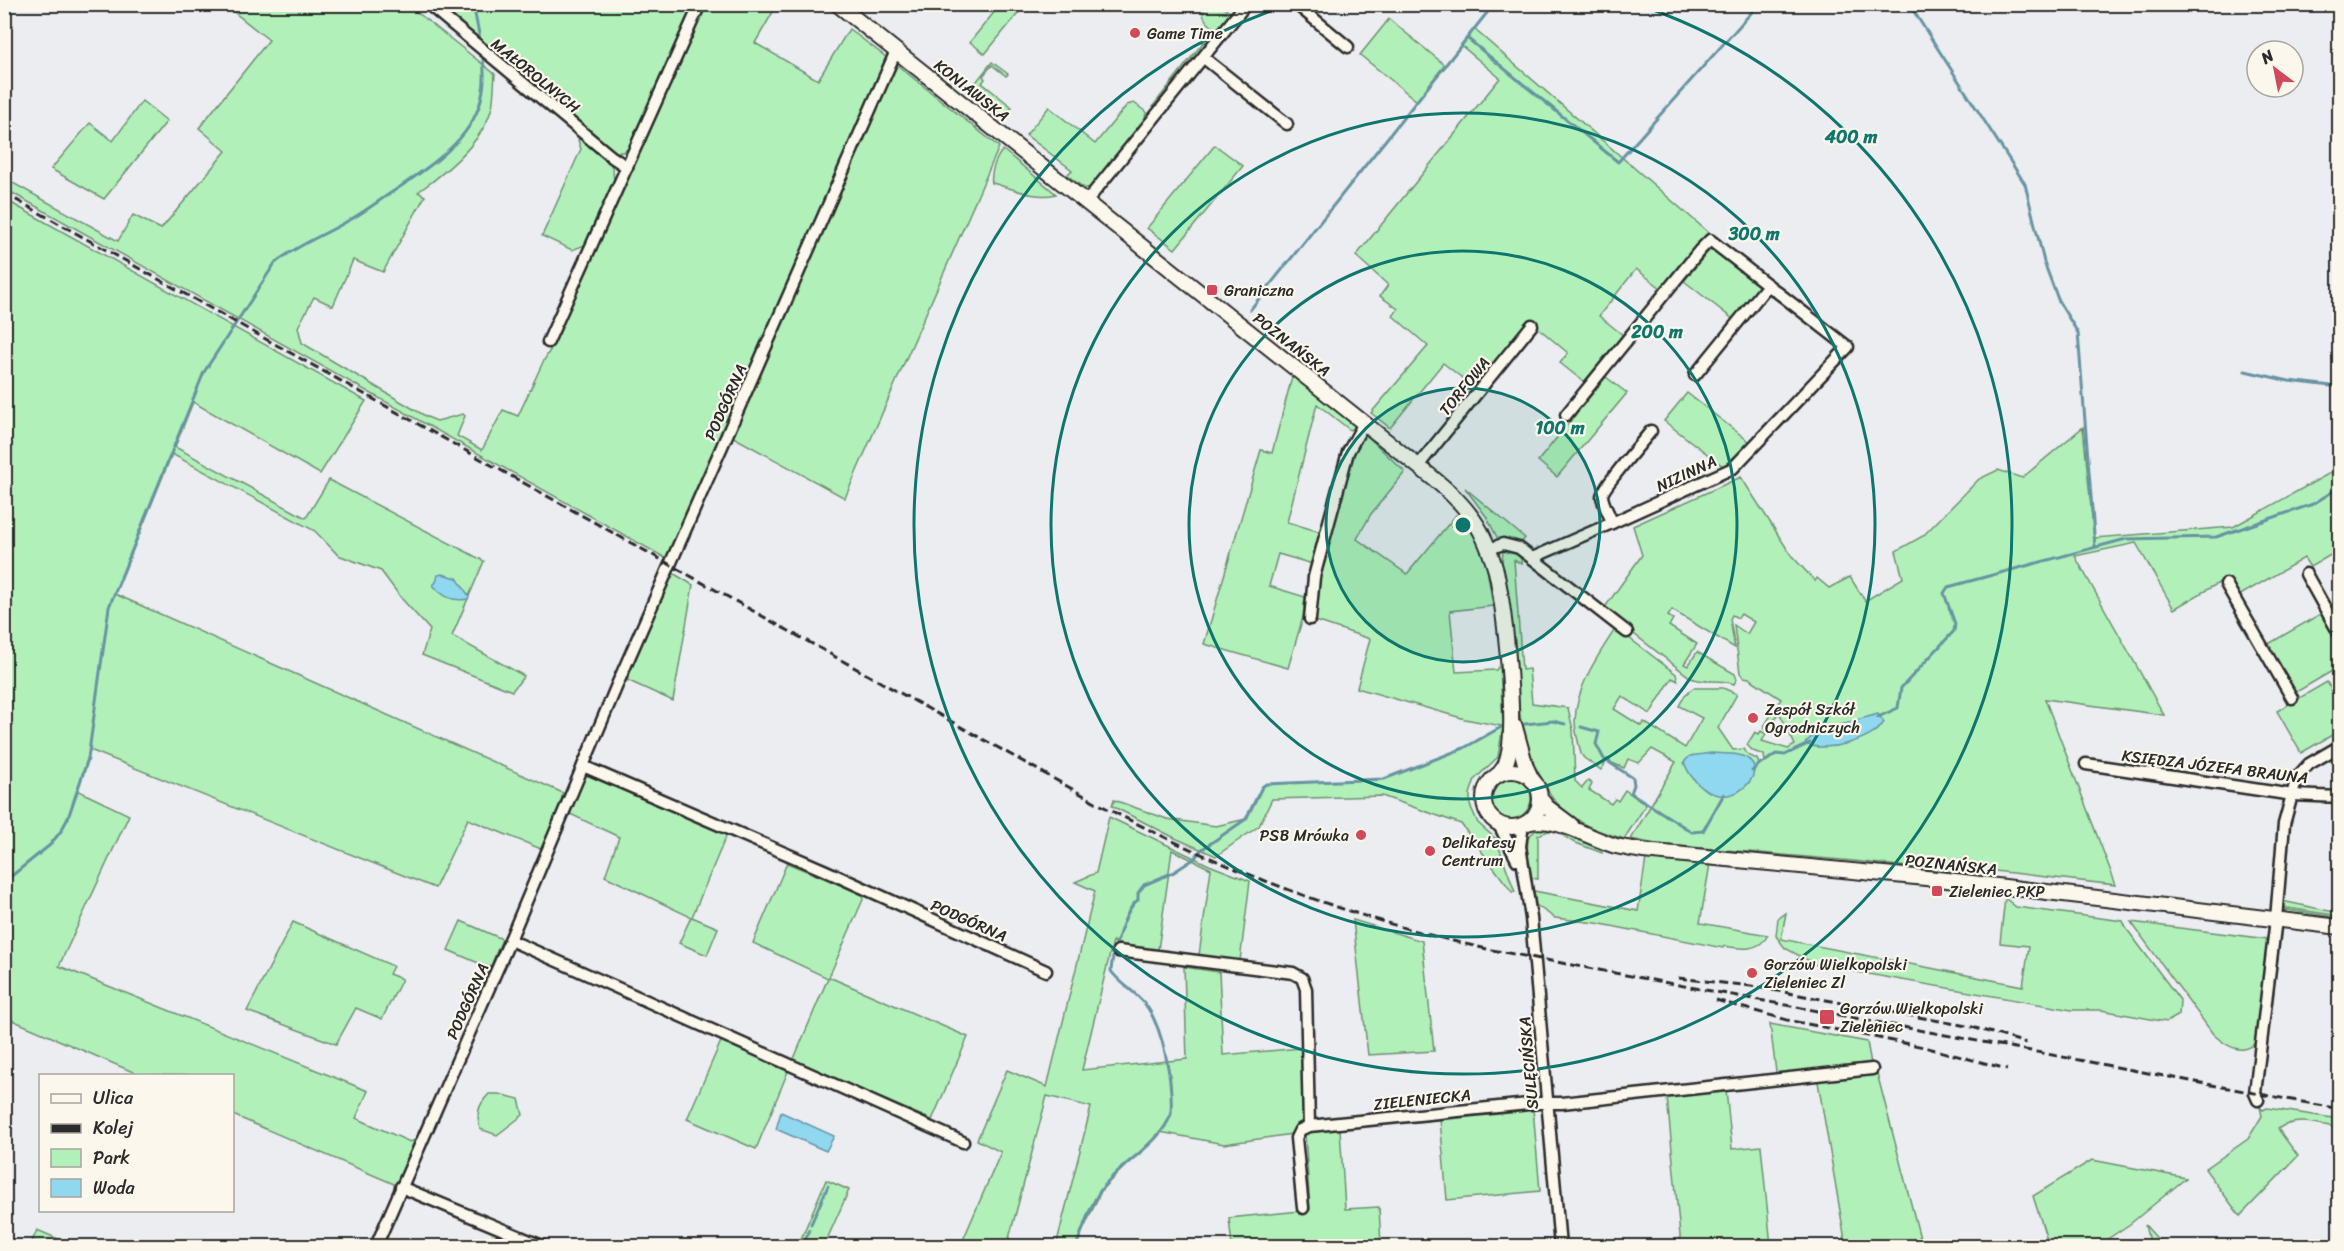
<svg xmlns="http://www.w3.org/2000/svg" width="2344" height="1251" font-family="Sriracha,sans-serif">
  <rect width="100%" height="100%" fill="#ebedf1"/>
  <filter id="ink" filterUnits="userSpaceOnUse"><feTurbulence type="fractalNoise" baseFrequency=".0167" numOctaves="2"/><feDisplacementMap in="SourceGraphic" scale="12" xChannelSelector="R" yChannelSelector="G"/><feConvolveMatrix kernelMatrix="1 2 1 2 8 2 1 2 1" color-interpolation-filters="sRGB"/></filter>
  <g filter="url(#ink)">
    <g fill="#b1f1b9" stroke="#6e8e72" stroke-width="1.5">
      <path d="M 225,5 L 408,5 L 495,74 C 494,85 494,97 492,107 C 484,141 445,173 418,192 L 425,196 L 383,272 L 353,260 L 333,306 L 314,297 L 298,327 L 302,343 L 427,417 L 437,421 L 463,414 L 465,416 L 457,436 L 482,450 L 503,410 L 518,416 L 543,362 L 552,347 L 705,5 L 777,5 L 755,43 L 818,80 L 849,29 L 886,57 L 739,407 L 897,65 L 999,147 L 845,498 L 728,434 L 669,560 L 5,189 L 4,178 L 118,241 L 133,215 L 161,229 L 226,151 L 199,128 L 269,40 Z"/>
      <polygon points="427,5 694,5 633,145 623,152 614,152"/>
      <polygon points="1000,5 1025,5 985,54 970,42"/>
      <path d="M 1202,5 L 1220,5 L 1232,14 L 1221,29 L 1218,30 C 1209,25 1199,17 1205,7 Z"/>
      <polygon points="1389,19 1446,66 1417,101 1360,55"/>
      <polygon points="1474,29 1708,232 1661,288 1636,269 1599,316 1623,335 1584,382 1560,363 1568,353 1530,321 1475,388 1443,363 1390,428 1371,413 1428,346 1393,316 1398,309 1380,296 1388,285 1356,256 1500,78 1462,46"/>
      <polygon points="1209,35 1207,46 1160,107 1153,106"/>
      <polygon points="992,62 1008,74 1006,76 992,65 983,76 985,79 982,83 1012,107 1003,117 969,91"/>
      <polygon points="142,101 167,121 104,199 51,169 90,123 113,141"/>
      <polygon points="1134,103 1146,112 1144,124 1090,188 1084,188 1067,175 1072,170 1026,135 1049,107 1095,144 1127,105"/>
      <polygon points="582,138 609,160 613,170 614,181 585,245 572,250 542,236 581,149 578,140"/>
      <polygon points="1215,145 1243,166 1175,249 1147,228"/>
      <path d="M 1003,150 L 1008,154 L 1056,194 C 1036,200 1012,188 992,183 C 990,173 996,157 1003,150 Z"/>
      <polygon points="4,199 366,401 320,474 193,402 175,447 306,518 329,480 484,561 452,636 524,676 512,691 422,655 430,630 402,599 381,571 338,555 315,531 172,454 115,594 563,793 559,809 541,849 468,819 435,888 90,750 77,790 129,815 59,966 368,1091 356,1118 410,1142 415,1140 408,1156 414,1159 401,1187 233,1115 232,1076 140,1075 5,1017"/>
      <polygon points="1713,246 1758,282 1759,290 1734,320 1684,281"/>
      <polygon points="1293,373 1359,426 1350,430 1317,404 1287,522 1324,533 1313,564 1278,554 1269,586 1305,597 1303,617 1288,668 1204,644 1261,450 1272,453"/>
      <polygon points="1606,377 1627,393 1557,477 1538,461"/>
      <polygon points="1687,393 1751,443 1723,466 1664,421"/>
      <path d="M 2083,427 L 2094,538 L 2233,527 L 2339,468 L 2339,550 L 2310,567 L 2304,558 L 2237,597 L 2227,578 L 2174,609 L 2136,543 L 2075,556 L 2164,715 L 2045,699 L 2116,885 L 1995,871 L 1971,874 L 1854,861 L 1655,844 L 1631,839 L 1676,762 L 1652,749 L 1639,763 L 1628,759 L 1624,768 L 1612,763 L 1608,759 L 1601,770 L 1584,758 L 1581,754 C 1579,743 1575,733 1575,721 C 1576,687 1598,655 1616,628 L 1676,674 L 1678,681 L 1672,678 L 1650,714 L 1622,696 L 1614,709 L 1641,726 L 1644,722 L 1685,748 L 1702,718 L 1679,706 L 1685,695 L 1693,688 L 1723,688 L 1737,694 L 1718,728 L 1733,750 L 1744,749 L 1748,755 L 1757,759 L 1759,764 L 1765,762 L 1764,755 L 1753,751 L 1747,745 L 1755,732 L 1759,734 L 1761,731 L 1766,734 L 1762,741 L 1788,749 L 1795,745 L 1779,712 L 1767,731 L 1763,728 L 1781,699 L 1749,678 L 1744,677 L 1740,673 L 1734,625 L 1747,634 L 1754,622 L 1741,614 L 1738,618 L 1732,615 L 1730,619 L 1735,648 L 1672,610 L 1668,616 L 1673,619 L 1669,626 L 1697,644 L 1684,664 L 1688,666 L 1697,652 L 1735,674 L 1737,679 L 1734,684 C 1720,678 1704,684 1691,678 L 1603,610 L 1642,555 L 1633,526 L 1741,477 L 1791,555 L 1815,581 L 1817,578 L 1829,588 L 1850,577 L 1865,601 L 1903,578 L 1896,551 L 1923,536 L 1979,479 L 1998,470 L 2022,478 Z"/>
      <polygon points="1362,431 1405,472 1371,514 1357,539 1407,574 1456,515 1471,527 1485,556 1493,606 1450,611 1456,672 1496,670 1500,665 1503,726 1498,757 1475,779 1470,794 1470,805 1478,823 1496,839 1515,892 1512,892 1461,824 1382,796 1272,799 1259,826 1216,856 1175,838 1112,806 1114,800 1167,819 1216,826 1246,819 1262,787 1266,784 1384,779 1464,748 1502,726 1465,719 1357,688 1370,639 1310,619 1334,516"/>
      <polygon points="1465,488 1525,538 1521,543 1498,539 1486,516"/>
      <polygon points="1505,549 1520,554 1522,564 1514,560 1522,670 1529,669 1532,703 1568,708 1573,730 1575,781 1582,788 1588,781 1592,784 1589,790 1611,804 1615,799 1618,801 1625,790 1646,805 1624,839 1590,828 1564,810 1553,799 1526,750 1520,715 1508,590 1502,562 1503,551"/>
      <polygon points="671,572 693,585 673,701 627,680"/>
      <polygon points="2322,613 2339,645 2339,667 2293,694 2265,646"/>
      <polygon points="2327,682 2339,703 2339,731 2301,753 2277,711"/>
      <polygon points="586,770 727,834 692,917 718,928 707,955 679,943 691,917 605,876 619,837 568,813"/>
      <circle cx="1510" cy="798" r="21"/>
      <polygon points="1109,817 1209,865 1250,881 1240,961 1199,955 1211,869 1172,850 1158,950 1116,944 1113,941 1082,1070 1187,1059 1184,967 1219,972 1223,1055 1301,1048 1303,1120 1295,1126 1292,1134 1224,1144 1160,1132 1102,1189 1076,1246 1056,1246 1091,1107 1047,1096 1007,1246 979,1246 963,1240 1001,1152 977,1140 1007,1070 1047,1087 1095,891 1075,882 1096,873"/>
      <polygon points="1541,828 1551,830 1538,835 1538,879 1532,878 1527,855 1528,837 1536,830"/>
      <polygon points="1555,829 1593,844 1592,846 1602,851 1602,853 1573,842 1555,830"/>
      <path d="M 1647,852 L 1711,858 L 1700,923 L 1768,935 C 1759,952 1741,949 1724,946 L 1723,948 L 1596,923 L 1555,918 L 1536,905 L 1534,891 L 1638,911 Z"/>
      <polygon points="787,863 865,895 829,977 968,1037 932,1120 793,1061 828,978 753,943"/>
      <polygon points="2005,898 2016,907 2123,921 2126,928 2180,1000 2179,1015 2167,1022 2101,1010 2072,1010 1823,966 1822,968 1785,948 1776,936 1778,919 1786,913 1781,939 2023,986 2029,946 2000,943"/>
      <polygon points="2282,901 2339,913 2339,916 2281,907"/>
      <polygon points="2282,909 2339,918 2339,922 2289,916"/>
      <polygon points="1353,920 1422,941 1434,1051 1368,1055"/>
      <polygon points="461,921 502,939 490,968 448,950"/>
      <polygon points="293,922 393,966 389,974 402,979 382,1019 356,1008 336,1044 247,1011"/>
      <path d="M 2131,922 L 2268,939 L 2255,1043 C 2242,1057 2225,1045 2213,1034 Z"/>
      <polygon points="1770,1024 1867,1042 1872,1069 1779,1078 1776,1072"/>
      <polygon points="722,1039 789,1069 756,1149 687,1119"/>
      <polygon points="1862,1071 1877,1073 1922,1246 1846,1246 1817,1076"/>
      <polygon points="1726,1090 1732,1149 1761,1146 1771,1246 1681,1246 1667,1097"/>
      <path d="M 489,1094 L 499,1094 L 519,1099 L 523,1115 L 497,1135 L 480,1129 C 476,1114 478,1105 489,1094 Z"/>
      <path d="M 2260,1107 L 2263,1110 L 2267,1108 L 2339,1119 L 2339,1128 C 2320,1124 2295,1116 2278,1129 L 2298,1156 L 2240,1216 L 2205,1169 L 2248,1139 L 2262,1116 Z"/>
      <polygon points="1533,1109 1540,1191 1447,1200 1440,1119"/>
      <polygon points="1340,1129 1345,1209 1379,1207 1381,1246 1232,1246 1229,1218 1310,1210 1305,1133"/>
      <polygon points="2092,1160 2186,1178 2130,1224 2097,1246 2049,1246 2033,1196"/>
      <polygon points="826,1180 849,1190 824,1246 798,1246"/>
      <polygon points="2145,1225 2164,1246 2150,1246"/>
      <polygon points="37,1230 75,1246 30,1246"/>
    </g>
    <g fill="#8fd8f0" stroke="#6793a1" stroke-width="1.5">
      <path d="M 442,574 L 457,578 L 469,596 L 468,599 C 453,602 443,597 433,585 L 436,582 L 438,575 Z"/>
      <path d="M 1878,714 L 1884,722 C 1873,741 1824,753 1805,744 C 1812,730 1862,719 1878,714 Z"/>
      <path d="M 1711,753 C 1722,754 1738,752 1748,759 C 1769,772 1731,815 1699,785 C 1692,778 1687,772 1684,762 L 1690,756 Z"/>
      <polygon points="781,1112 834,1136 826,1151 776,1129"/>
    </g>
    <g fill="none" stroke-linecap="round" stroke-linejoin="round">
      <g stroke="#6793a1" stroke-width="3">
        <polyline points="473,4 481,44"/>
        <polyline points="1909,4 2025,184 2044,262 2059,302 2078,333 2095,547"/>
        <polyline points="1467,38 1494,4"/>
        <polyline points="1250,310 1467,38 1618,162 1759,4"/>
        <polyline points="2245,371 2289,381 2340,387"/>
        <polyline points="1878,717 1898,708 1901,688 1954,631 1955,624 1944,593 1948,587 2126,539 2216,537 2313,504 2340,487"/>
        <polyline points="1525,724 1553,721 1565,724"/>
        <polyline points="1581,727 1599,732 1596,744 1604,759 1633,778 1634,785 1631,793 1692,832 1703,831 1724,794"/>
        <polyline points="1766,761 1776,754 1785,755 1810,743"/>
        <polyline points="1752,771 1761,763"/>
        <path d="M 4,882 L 50,845 L 61,831 L 68,818 L 88,759 L 109,607 L 204,372 L 275,263 C 297,245 322,236 346,222 C 365,212 382,198 400,187 C 449,153 495,122 482,53"/>
        <polyline points="811,1224 828,1186"/>
        <polyline points="803,1246 809,1230"/>
        <path d="M 1076,1246 C 1084,1228 1089,1206 1101,1190 C 1120,1162 1160,1146 1171,1114 C 1173,1082 1164,1029 1145,1004 C 1135,991 1120,984 1111,971 C 1112,954 1125,908 1138,900 L 1138,893 L 1144,885 L 1174,872 L 1194,859 L 1201,850 L 1246,819 L 1262,787 L 1266,784 L 1384,779 L 1464,748 L 1505,725"/>
      </g>
      <defs>
        <g id="minor">
          <polyline points="428,4 612,157 627,167"/>
          <polyline points="1296,4 1348,47"/>
          <polyline points="1204,58 1287,124"/>
          <polyline points="1086,202 1246,4"/>
          <polyline points="548,342 700,4"/>
          <polyline points="1695,375 1768,285"/>
          <polyline points="1418,466 1532,325"/>
          <path d="M 1612,523 C 1610,515 1603,505 1602,496 C 1602,488 1643,441 1651,431"/>
          <polyline points="1489,549 1503,544 1519,548 1627,632"/>
          <polyline points="1532,558 1612,523 1733,468 1848,347 1710,240 1700,250 1566,415"/>
          <polyline points="2306,574 2340,635"/>
          <polyline points="2226,584 2292,698"/>
          <polyline points="1310,619 1314,577 1348,452 1364,423"/>
          <polyline points="2086,764 2293,795 2340,797"/>
          <polyline points="583,766 826,871 1046,971"/>
          <polyline points="1498,823 1517,860"/>
          <polyline points="1523,824 1520,846 1531,918 1560,1246"/>
          <polyline points="510,940 963,1142"/>
          <polyline points="1118,951 1293,973 1302,978 1306,989 1309,1126 1539,1103 1562,1103 1872,1069"/>
          <polyline points="2258,1100 2255,1093 2276,919 2284,824 2297,777 2309,764 2340,746"/>
          <polyline points="401,1187 542,1246"/>
          <polyline points="1303,1208 1296,1138 1300,1130 1309,1126"/>
          <polyline points="376,1246 510,940 617,685 896,51"/>
        </g>
        <g id="major">
          <path d="M 837,4 L 1418,466 C 1442,485 1466,504 1481,532 C 1487,544 1492,557 1496,571 C 1504,607 1519,731 1506,763 C 1505,767 1501,771 1499,774"/>
          <polyline points="1515,727 1526,767 1532,780"/>
          <circle cx="1512" cy="799" r="28"/>
          <polyline points="1540,798 1547,807 1571,825"/>
          <path d="M 1527,823 C 1556,815 1588,838 1616,846 C 1625,848 1634,849 1643,851 L 1947,880 L 2340,927"/>
        </g>
      </defs>
      <use href="#minor" stroke="#2b2b2b" stroke-width="15"/>
      <use href="#major" stroke="#2b2b2b" stroke-width="18"/>
      <use href="#minor" stroke="#fbf7ec" stroke-width="10"/>
      <use href="#major" stroke="#fbf7ec" stroke-width="14"/>
      <g stroke="#2b2b2b" stroke-width="3" stroke-dasharray="9 4.5" stroke-linecap="butt">
        <path d="M 4,193 L 1108,809 C 1229,872 1354,919 1487,949 L 2340,1109"/>
        <polyline points="1678,978 1751,986 1972,1027 2026,1043"/>
        <polyline points="1716,1000 1787,1020 1924,1047 2007,1069"/>
      </g>
    </g>
  </g>
  <circle cx="1463" cy="525" r="137" fill="#0f766e" fill-opacity=".12"/>
  <g fill="none" stroke="#0f766e" stroke-width="3">
    <circle cx="1463" cy="525" r="137"/>
    <circle cx="1463" cy="525" r="274"/>
    <circle cx="1463" cy="525" r="412"/>
    <path d="M1642 6A549 549 0 1 1 1284 6"/>
  </g>
  <g fill="#d1495b" stroke="#fbf7ec" stroke-width="2">
    <circle cx="1135" cy="33" r="6"/>
    <rect x="1206" y="284" width="12" height="12" rx="3"/>
    <circle cx="1753" cy="718" r="6"/>
    <circle cx="1361" cy="835" r="6"/>
    <circle cx="1430" cy="851" r="6"/>
    <rect x="1931" y="885" width="12" height="12" rx="3"/>
    <circle cx="1752" cy="973" r="6"/>
    <rect x="1819" y="1009" width="16" height="16" rx="3"/>
  </g>
  <g text-anchor="middle" stroke-width="4.5" stroke-linejoin="round" paint-order="stroke">
    <g font-size="16" fill="#2b2b2b" stroke="#fbf7ec" text-anchor="start">
      <text x="1147" y="39">Game Time</text>
      <text x="1224" y="296">Graniczna</text>
      <text x="1765" y="715">Zespół Szkół<tspan x="1765" dy="18">Ogrodniczych</tspan></text>
      <text x="1349" y="841" text-anchor="end">PSB Mrówka</text>
      <text x="1442" y="848">Delikatesy<tspan x="1442" dy="18">Centrum</tspan></text>
      <text x="1949" y="897">Zieleniec PKP</text>
      <text x="1764" y="970">Gorzów Wielkopolski<tspan x="1764" dy="18">Zieleniec Zl</tspan></text>
      <text x="1840" y="1014">Gorzów Wielkopolski<tspan x="1840" dy="18">Zieleniec</tspan></text>
    </g>
    <g font-size="16" fill="#2b2b2b" stroke="#fbf7ec">
      <text transform="translate(536 75) rotate(39)" y="6">MAŁOROLNYCH</text>
      <text transform="translate(972 90) rotate(38)" y="6">KONIAWSKA</text>
      <text transform="translate(1292 344) rotate(38)" y="6">POZNAŃSKA</text>
      <text transform="translate(1464 386) rotate(-51)" y="6">TORFOWA</text>
      <text transform="translate(725 402) rotate(-66)" y="6">PODGÓRNA</text>
      <text transform="translate(1686 473) rotate(-25)" y="6">NIZINNA</text>
      <text transform="translate(2215 766) rotate(7)" y="6">KSIĘDZA JÓZEFA BRAUNA</text>
      <text transform="translate(1951 864) rotate(6)" y="6">POZNAŃSKA</text>
      <text transform="translate(969 920) rotate(24)" y="6">PODGÓRNA</text>
      <text transform="translate(467 1001) rotate(-66)" y="6">PODGÓRNA</text>
      <text transform="translate(1528 1063) rotate(-95)" y="6">SULĘCIŃSKA</text>
      <text transform="translate(1422 1099) rotate(-6)" y="6">ZIELENIECKA</text>
    </g>
  </g>
  <circle cx="1463" cy="525" r="9" fill="#0f766e" stroke="#fbf7ec" stroke-width="3"/>
  <g font-size="18" text-anchor="middle" font-weight="bold" fill="#0f766e" stroke="#fbf7ec" stroke-width="4.5" stroke-linejoin="round" paint-order="stroke">
    <text x="1851" y="143">400 m</text>
    <text x="1754" y="240">300 m</text>
    <text x="1657" y="338">200 m</text>
    <text x="1560" y="434">100 m</text>
  </g>
  <rect width="2344" height="1251" fill="none" stroke="#fbf7ec" stroke-width="24"/>
  <rect x="12" y="12" width="2320" height="1227" fill="none" stroke="#2b2b2b" stroke-width="2" filter="url(#ink)"/>
  <rect x="39" y="1074" width="195" height="138" fill="#fbf7ec" stroke="#a8a59f" stroke-width="1.5"/>
  <rect x="51" y="1094" width="30" height="9" fill="#fbf7ec" stroke="#a8a59f" stroke-width="1.5"/>
  <text x="93" y="1104" font-size="18" fill="#2b2b2b">Ulica</text>
  <rect x="51" y="1124" width="30" height="9" fill="#2b2b2b" stroke="#a8a59f" stroke-width="1.5"/>
  <text x="93" y="1134" font-size="18" fill="#2b2b2b">Kolej</text>
  <rect x="51" y="1149" width="30" height="18" fill="#b1f1b9" stroke="#a8a59f" stroke-width="1.5"/>
  <text x="93" y="1164" font-size="18" fill="#2b2b2b">Park</text>
  <rect x="51" y="1179" width="30" height="18" fill="#8fd8f0" stroke="#a8a59f" stroke-width="1.5"/>
  <text x="93" y="1194" font-size="18" fill="#2b2b2b">Woda</text>
  <g transform="translate(2275 69) rotate(328)"><circle r="28" fill="#fbf7ec" stroke="#a8a59f" stroke-width="1.5"/>
  <path d="M0-4.5L10 22L0 15L-10 22Z" fill="#d1495b"/>
  <text y="-9" font-size="16" font-weight="bold" text-anchor="middle" fill="#2b2b2b">N</text>
  </g>
</svg>
